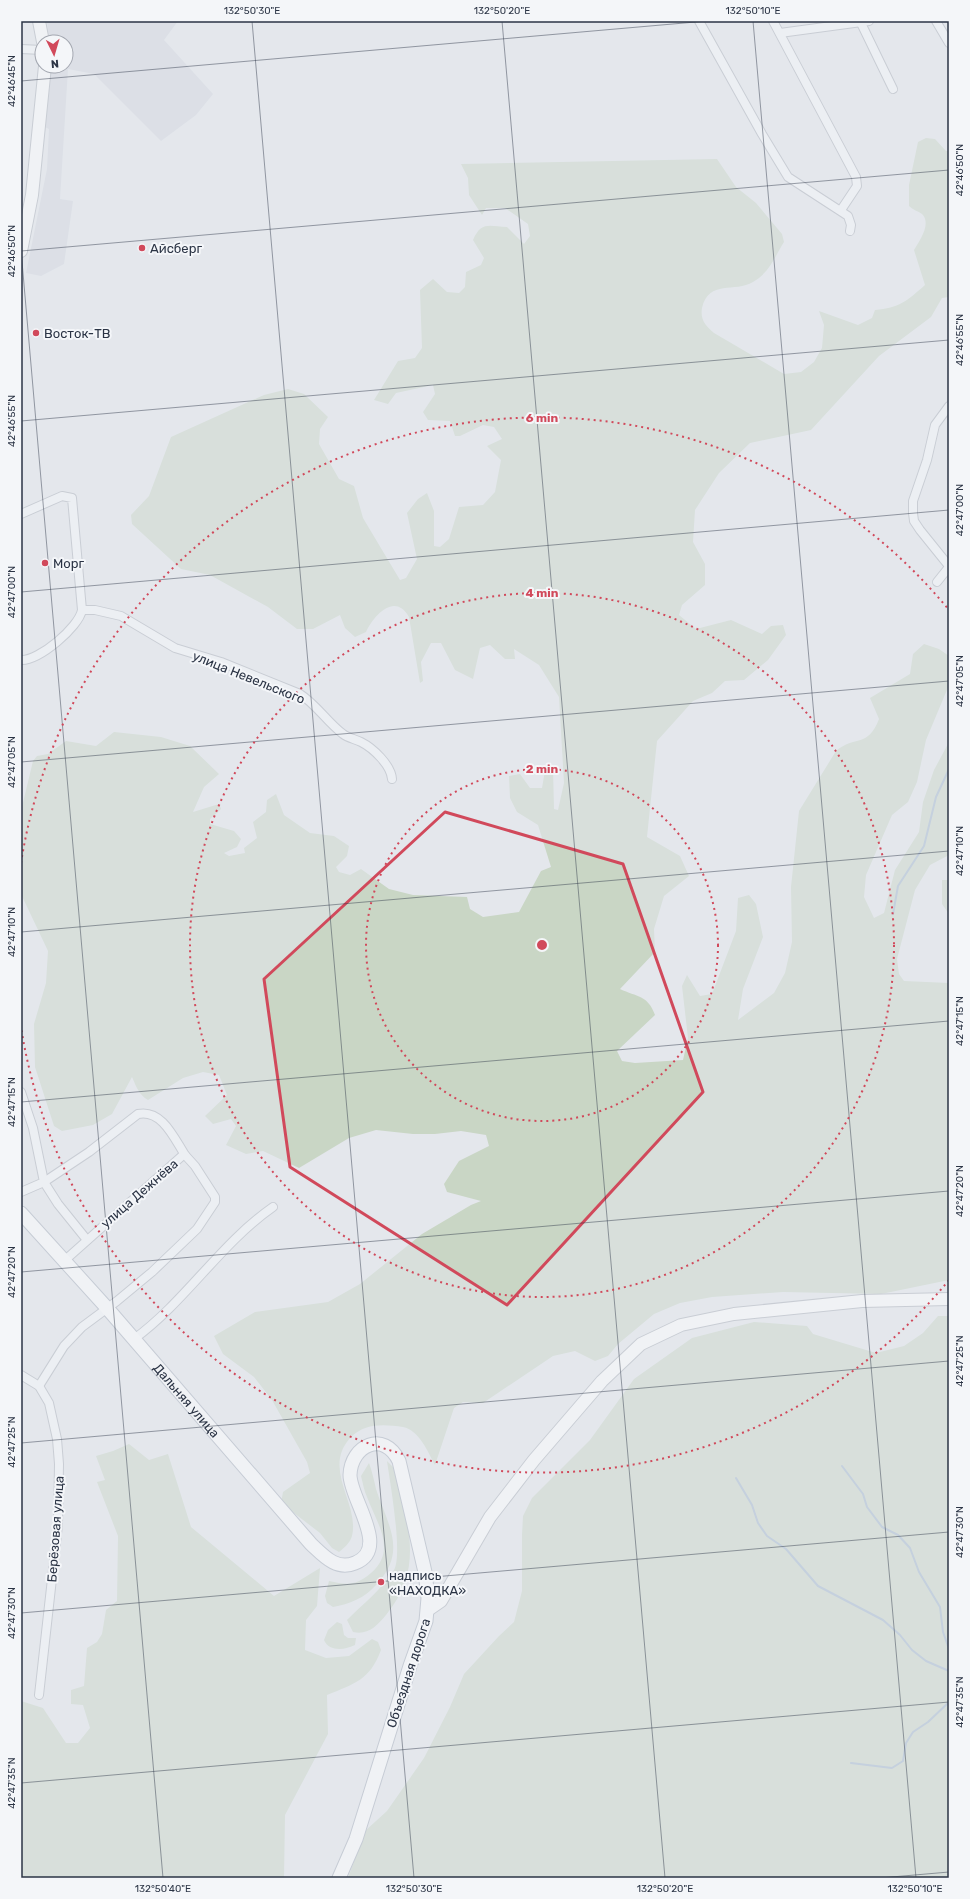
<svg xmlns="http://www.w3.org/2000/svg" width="970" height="1899" font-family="Rubik,sans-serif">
  <rect width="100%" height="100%" fill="#e4e7ec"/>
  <polygon fill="#d2d6de" points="47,21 178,21 164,40 213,94 196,115 161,141 94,74 68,69 60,199 73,201 64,264 41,276 26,273 47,169 49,129 45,127 51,66 66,66 66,42 49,42"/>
  <g fill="#c9d6c5">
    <path d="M 926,138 L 935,139 L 946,151 L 949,151 L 949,297 L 942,298 L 931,317 L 879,356 L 811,430 L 750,443 L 719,473 L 695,510 L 693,542 L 705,564 L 705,585 L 682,605 L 679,615 L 696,629 L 731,620 L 762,634 L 771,626 L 783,625 L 786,635 L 768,660 L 744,680 L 725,681 L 712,693 L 693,701 L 657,741 L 647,837 L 680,856 L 689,876 L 664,896 L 654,929 L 655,952 L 620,989 C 637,997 648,995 655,1015 L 617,1051 L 622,1061 L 635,1063 L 683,1060 L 688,1038 L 682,986 L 687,975 L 700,996 L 712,994 L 736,931 L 738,898 L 749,895 L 756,904 L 763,937 L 743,989 L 738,1020 L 774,993 L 785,973 L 792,942 L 791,887 L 799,811 L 836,751 C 855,735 868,748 879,719 L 870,698 L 910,674 L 913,654 L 924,644 L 939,649 L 949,656 L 949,685 L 926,740 L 917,782 L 908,802 L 892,815 L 866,875 L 864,897 L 874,918 L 884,913 L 895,870 L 919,832 L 923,802 L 934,770 L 949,742 L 949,855 L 930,865 L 915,890 L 897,959 L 899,974 L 904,981 L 949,983 L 949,1280 L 881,1294 L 783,1292 L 712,1297 L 680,1303 L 654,1314 L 618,1344 L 608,1356 L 595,1361 L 575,1351 L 553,1356 L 483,1403 L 463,1402 L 454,1408 L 435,1465 C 428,1452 419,1430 403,1427 C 384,1424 365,1423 351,1437 C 321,1469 360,1503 352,1536 C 350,1543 344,1548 339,1552 L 332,1548 L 320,1533 L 281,1503 L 283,1492 L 310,1473 L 307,1462 L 272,1400 L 254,1377 L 223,1354 L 214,1336 L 255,1312 L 328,1302 L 360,1284 L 422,1234 L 471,1205 L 481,1201 L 447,1192 L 444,1184 L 459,1161 L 489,1146 L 486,1135 L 461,1131 L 435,1134 L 413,1134 L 376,1130 L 349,1138 L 299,1168 L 263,1151 L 246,1154 L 226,1145 L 236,1126 L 231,1119 L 213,1124 L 205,1116 L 227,1095 L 219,1075 L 203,1072 L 183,1078 L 148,1100 C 139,1095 136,1086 132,1077 L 112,1114 L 93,1125 L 62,1131 L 54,1126 L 35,1067 L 34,1024 L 46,983 L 48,951 L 21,894 L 21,811 L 33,761 L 37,756 L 48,754 L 66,741 L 96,746 L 114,732 L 161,737 L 190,746 L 219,774 L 204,787 L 193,812 L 219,804 L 221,809 L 210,819 L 210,824 L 234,831 L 241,839 L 237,847 L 224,853 L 229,856 L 245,853 L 244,848 L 257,838 L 253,822 L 266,812 L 267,800 L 276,794 L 284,815 L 310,833 L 334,836 L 349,846 L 347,856 L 336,867 L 339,872 L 350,875 L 361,869 L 389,889 L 413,895 L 467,897 L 470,909 L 483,917 L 519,912 L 541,871 L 551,867 L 538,825 L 517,812 L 510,798 L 509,776 L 520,774 L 530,788 L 542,788 L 546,765 L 551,763 L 553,768 L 554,809 L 558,810 L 564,783 L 559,697 L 539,665 L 514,649 L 515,659 L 505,659 L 490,645 L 480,648 L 473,679 L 455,670 L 441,643 L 431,643 L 421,662 L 423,681 L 420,683 L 409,617 C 395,592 374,615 366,632 L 355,637 L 345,628 L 340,615 L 313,629 L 297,629 L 268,607 L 210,575 L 181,569 L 132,524 L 131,515 L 149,496 L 171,437 L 264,395 L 288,389 L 304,394 L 328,417 L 320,429 L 319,444 L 339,479 L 354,486 L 363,518 L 400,580 L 406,578 L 417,559 L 407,513 L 418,499 L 427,493 L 434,511 L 434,546 L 440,547 L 449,539 L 459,507 L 483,505 L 495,492 L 501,460 L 487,446 L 502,439 L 494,427 L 483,425 L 460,436 L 455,436 L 450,421 L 428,420 L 423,412 L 435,394 L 433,385 L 396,393 L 388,404 L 374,400 L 398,361 L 415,358 L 422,348 L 420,290 L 433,279 L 447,292 L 459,293 L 465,287 L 466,272 L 481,265 L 484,258 L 473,240 C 481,221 489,226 507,227 L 524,244 L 530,236 L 528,224 L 505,208 L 486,208 L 482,215 L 469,195 L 468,178 L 461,164 L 717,159 L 736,187 L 756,203 L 782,234 L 784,242 C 774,258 770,272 753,282 C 735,293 709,279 702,308 C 700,320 706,326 714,333 L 784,374 L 801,372 L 814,362 L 822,348 L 824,325 L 819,311 L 858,325 L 872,318 L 875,310 C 899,308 907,301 925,285 L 914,250 C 919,241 932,224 922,214 C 918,211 913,210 909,206 L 909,185 L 918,142 Z"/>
    <polygon points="942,880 949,880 949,914 942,904"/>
    <polygon points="938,1316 949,1316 949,1878 348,1878 365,1831 387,1811 424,1758 450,1707 464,1674 499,1636 514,1622 522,1591 522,1535 523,1516 532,1498 590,1440 634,1379 692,1338 754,1322 807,1326 813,1334 876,1353 904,1346 923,1333"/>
    <path d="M 129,1444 L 149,1460 L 168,1454 L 191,1527 L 274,1596 L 320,1568 L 317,1606 L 306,1620 L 305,1650 L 326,1658 L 349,1656 L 372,1639 L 378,1642 L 381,1650 C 370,1680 354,1684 327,1695 L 328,1734 L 285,1815 L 284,1878 L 21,1878 L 21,1701 L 43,1708 L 66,1743 L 78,1743 L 90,1728 L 83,1705 L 71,1704 L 71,1690 L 84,1686 L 87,1648 L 97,1642 L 102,1634 L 106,1610 L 117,1601 L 118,1536 L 97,1482 L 105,1480 L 96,1456 L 113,1451 Z"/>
    <path d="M 387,1461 L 393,1467 C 407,1522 426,1566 386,1615 C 376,1627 368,1635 353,1632 L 347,1620 C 363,1604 382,1589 394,1570 C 403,1554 390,1482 387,1461 Z"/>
    <path d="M 369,1463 C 372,1471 374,1480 376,1489 C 388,1526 408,1551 376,1585 C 365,1598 349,1604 333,1607 L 327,1603 L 325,1596 L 329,1581 C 347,1585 356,1586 371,1573 C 398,1550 376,1522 367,1497 C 364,1491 363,1483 361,1476 Z"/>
    <path d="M 337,1622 L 342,1624 L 344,1635 L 348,1638 L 356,1638 L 355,1645 C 345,1650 329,1652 324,1640 L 328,1630 Z"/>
  </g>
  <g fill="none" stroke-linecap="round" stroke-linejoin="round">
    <g stroke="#9fb4cc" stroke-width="2">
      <polyline points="893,914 898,886 924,846 936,797 949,769"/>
      <polyline points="842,1466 863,1494 867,1507 882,1527 898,1535 910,1548 919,1572 940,1607 943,1632 949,1649"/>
      <polyline points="736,1478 752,1505 758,1523 767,1536 786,1549 818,1586 883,1620 900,1635 912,1650 926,1661 949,1671"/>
      <polyline points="851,1763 892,1768 903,1761 906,1743 913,1732 928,1722 949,1702"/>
    </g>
    <defs>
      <g id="street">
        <polyline points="699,21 762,134 788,177 848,216 851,225 850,231"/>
        <polyline points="773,21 856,177 857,186 841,210"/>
        <polyline points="860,21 893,89"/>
        <polyline points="936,21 949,43"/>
        <polyline points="780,33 869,21"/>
        <polyline points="21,49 42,50"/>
        <polyline points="949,406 935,425 927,460 913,501 913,513 914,521 920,530 949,566"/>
        <path d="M 21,514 L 62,496 L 72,498 L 82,610 C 79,627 39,661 21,660"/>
        <polyline points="937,582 949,567"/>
        <path d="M 82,610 L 95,610 L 121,616 L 175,648 L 221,662 L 300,694 C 317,705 327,722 343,734 C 348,738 355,739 361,742 C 373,748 391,765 392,779"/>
        <polyline points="21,1092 33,1128 44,1182 21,1192"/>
        <path d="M 87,1240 L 58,1204 L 44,1182 L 89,1152 L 138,1114 C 162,1109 174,1138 185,1155"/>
        <path d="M 134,1339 C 186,1301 220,1244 273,1207"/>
        <polyline points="21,1375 39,1386 49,1403 57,1439 59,1464 58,1525 39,1695"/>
        <polyline points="39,1386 64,1346 82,1327 117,1301 152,1272 197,1229 215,1202 215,1197 195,1166 185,1155 182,1156 64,1261"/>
      </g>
      <g id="secondary">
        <polyline points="39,21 43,42"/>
        <polyline points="21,251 32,195 45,66"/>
        <polyline points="428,1610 441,1601 490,1517 534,1460 602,1381 641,1344 681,1325 734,1314 862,1301 949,1299"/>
      </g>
      <g id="primary">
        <path id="s1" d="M 21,1213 L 107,1308 L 311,1544 C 323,1555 336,1571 355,1563 C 391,1549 350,1499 350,1475 C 351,1445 384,1430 399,1461 L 425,1572 L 428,1598 L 426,1621 L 410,1666 L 356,1839 L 339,1878"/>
      </g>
    </defs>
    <use href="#street" stroke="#a9aeb7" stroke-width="10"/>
    <use href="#secondary" stroke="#a9aeb7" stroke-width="14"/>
    <use href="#primary" stroke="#a3abb8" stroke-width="15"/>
    <use href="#street" stroke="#f7f8fa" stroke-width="8"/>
    <use href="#secondary" stroke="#fff" stroke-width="12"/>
    <use href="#primary" stroke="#fff" stroke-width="13"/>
  </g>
  <path d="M0 0H970V1899H0ZM 445,812 L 623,864 L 703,1092 L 507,1305 L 290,1167 L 264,979 Z" fill="#e4e7ec" fill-opacity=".55" fill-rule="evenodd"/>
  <path fill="none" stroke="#d1495b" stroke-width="3" stroke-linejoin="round" d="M 445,812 L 623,864 L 703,1092 L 507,1305 L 290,1167 L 264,979 Z"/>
  <path fill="none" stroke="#2b3445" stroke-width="1" stroke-opacity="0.45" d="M 252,21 L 414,1878M 502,21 L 665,1878M 753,21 L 916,1878M 21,81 L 707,21M 21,250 L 163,1878M 21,251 L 949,170M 21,421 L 949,340M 21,592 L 949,510M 21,762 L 949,681M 21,932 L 949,851M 21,1102 L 949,1021M 21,1272 L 949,1191M 21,1443 L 949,1361M 21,1613 L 949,1532M 21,1783 L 949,1702M 880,1878 L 949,1872"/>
  <g fill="none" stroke="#d1495b" stroke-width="2" stroke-dasharray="2 4">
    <circle cx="542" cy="945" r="176"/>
    <circle cx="542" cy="945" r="352"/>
    <path d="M949 1280A527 527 0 0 1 21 1027M21 863A527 527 0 0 1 949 610"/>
  </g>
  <g fill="#d1495b" stroke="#f4f6f9" stroke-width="1.5">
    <circle cx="142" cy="248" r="4"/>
    <circle cx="36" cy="333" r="4"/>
    <circle cx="45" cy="563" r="4"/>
    <circle cx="381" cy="1582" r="4"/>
  </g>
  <g text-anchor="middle" stroke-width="4" stroke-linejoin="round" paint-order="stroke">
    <g font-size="13" fill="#2b3445" stroke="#f4f6f9" text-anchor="start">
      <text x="150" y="253">Айсберг</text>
      <text x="44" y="338">Восток-ТВ</text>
      <text x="53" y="568">Морг</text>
      <text x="389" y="1580">надпись<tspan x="389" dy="15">«НАХОДКА»</tspan></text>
    </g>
    <g font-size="13" fill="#2b3445" stroke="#f4f6f9">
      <text transform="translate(249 677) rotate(22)" y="5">улица Невельского</text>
      <text transform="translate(139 1193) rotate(-41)" y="5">улица Дежнёва</text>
      <text dy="5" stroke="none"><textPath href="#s1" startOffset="250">Дальняя улица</textPath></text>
      <text transform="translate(55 1529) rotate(-86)" y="5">Берёзовая улица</text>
      <text transform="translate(408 1673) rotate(-72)" y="5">Объездная дорога</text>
    </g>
  </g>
  <circle cx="542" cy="945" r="6" fill="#d1495b" stroke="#f4f6f9" stroke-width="2"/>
  <g font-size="12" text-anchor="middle" font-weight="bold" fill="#d1495b" stroke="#f4f6f9" stroke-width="4" stroke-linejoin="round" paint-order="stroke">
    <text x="542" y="422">6 min</text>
    <text x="542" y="597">4 min</text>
    <text x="542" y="773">2 min</text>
  </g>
  <rect width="970" height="1899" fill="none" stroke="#f4f6f9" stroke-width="44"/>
  <g transform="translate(54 54) rotate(175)"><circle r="19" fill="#f4f6f9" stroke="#a4a8b1"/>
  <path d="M0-3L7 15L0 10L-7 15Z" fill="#d1495b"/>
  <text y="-6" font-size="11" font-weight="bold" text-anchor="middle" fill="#2b3445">N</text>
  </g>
  <rect x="22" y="22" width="926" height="1855" fill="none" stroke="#2b3445" stroke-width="1.5"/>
  <g font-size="10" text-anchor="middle" fill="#2b3445">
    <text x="252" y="14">132°50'30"E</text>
    <text x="502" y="14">132°50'20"E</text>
    <text x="753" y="14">132°50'10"E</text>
    <text transform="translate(11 81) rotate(-90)" y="4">42°46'45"N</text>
    <text transform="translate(959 170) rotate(-90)" y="4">42°46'50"N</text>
    <text transform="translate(11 251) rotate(-90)" y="4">42°46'50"N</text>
    <text transform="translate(959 340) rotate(-90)" y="4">42°46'55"N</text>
    <text transform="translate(11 421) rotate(-90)" y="4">42°46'55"N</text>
    <text transform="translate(959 510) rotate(-90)" y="4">42°47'00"N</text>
    <text transform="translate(11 592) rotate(-90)" y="4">42°47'00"N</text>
    <text transform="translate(959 681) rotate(-90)" y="4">42°47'05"N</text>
    <text transform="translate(11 762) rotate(-90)" y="4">42°47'05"N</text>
    <text transform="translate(959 851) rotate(-90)" y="4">42°47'10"N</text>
    <text transform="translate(11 932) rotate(-90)" y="4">42°47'10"N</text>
    <text transform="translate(959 1021) rotate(-90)" y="4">42°47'15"N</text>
    <text transform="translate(11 1102) rotate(-90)" y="4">42°47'15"N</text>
    <text transform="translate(959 1191) rotate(-90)" y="4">42°47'20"N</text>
    <text transform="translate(11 1272) rotate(-90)" y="4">42°47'20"N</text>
    <text transform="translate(959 1361) rotate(-90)" y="4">42°47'25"N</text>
    <text transform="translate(11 1442) rotate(-90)" y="4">42°47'25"N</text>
    <text transform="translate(959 1532) rotate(-90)" y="4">42°47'30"N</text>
    <text transform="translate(11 1613) rotate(-90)" y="4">42°47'30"N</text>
    <text transform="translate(959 1702) rotate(-90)" y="4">42°47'35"N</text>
    <text transform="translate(11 1783) rotate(-90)" y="4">42°47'35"N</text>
    <text x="163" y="1892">132°50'40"E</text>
    <text x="414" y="1892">132°50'30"E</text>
    <text x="665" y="1892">132°50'20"E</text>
    <text x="915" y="1892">132°50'10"E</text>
  </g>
</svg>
